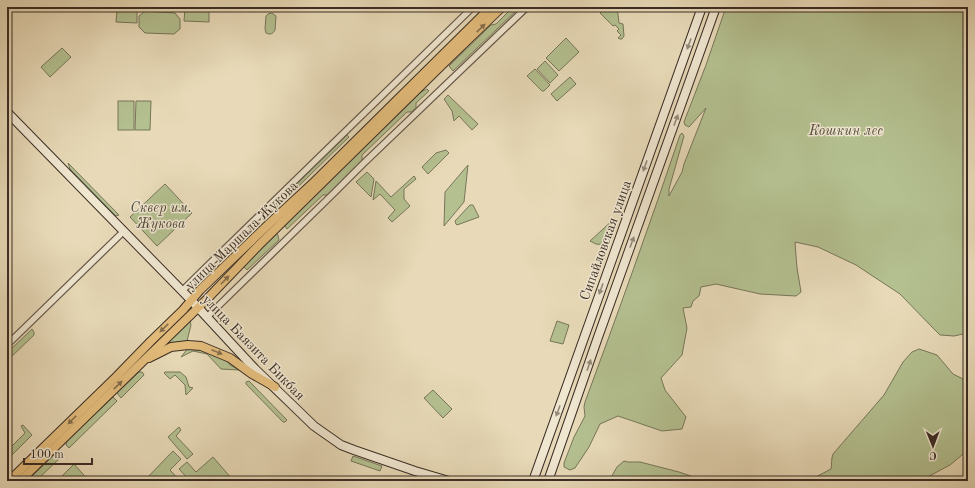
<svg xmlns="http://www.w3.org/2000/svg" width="975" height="488" font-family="'Old Standard TT',serif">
  <rect width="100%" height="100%" fill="#e8dab8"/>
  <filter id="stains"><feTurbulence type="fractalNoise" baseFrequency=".005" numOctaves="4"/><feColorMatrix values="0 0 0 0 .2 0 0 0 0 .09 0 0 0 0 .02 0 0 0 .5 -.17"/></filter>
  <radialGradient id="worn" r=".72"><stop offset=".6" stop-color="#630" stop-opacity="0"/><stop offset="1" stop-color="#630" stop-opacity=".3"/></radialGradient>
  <g fill="#b4c090" stroke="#77765a">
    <polygon points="511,7 520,7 453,71 449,66 491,25 496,24 511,9"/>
    <polygon points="606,7 615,7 616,9 618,14 619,23 623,24 624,36 622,39 620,39 618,38 621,35 617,31 619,29 615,25 613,26 600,13"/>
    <path d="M 726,7 L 968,7 L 968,333 L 954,336 L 940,335 L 933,328 L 900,294 L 856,265 L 818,247 L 795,242 L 797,268 L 801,292 L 796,296 L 760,294 L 716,284 L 701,287 L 699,296 L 693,301 L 691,307 L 683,308 L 687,328 L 682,355 L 661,378 L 665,390 L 686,417 L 682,429 L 662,431 L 618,416 L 600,424 L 589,447 L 575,468 L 570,470 L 564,467 L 564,463 L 574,437 L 585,416 L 584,407 L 585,402 C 618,313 650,224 680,135 L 682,133 L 684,136 L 669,189 L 669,196 L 682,172 L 684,164 L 706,108 L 689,127 L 685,125 L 684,122 L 706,65 Z"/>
    <polygon points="185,9 209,10 209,22 184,21"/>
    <polygon points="117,10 137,11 137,23 116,22"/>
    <polygon points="145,11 175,13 180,19 180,29 174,34 145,33 139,27 139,16"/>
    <path d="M 272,13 L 276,16 L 275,30 C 273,34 270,35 266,33 L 265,29 L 266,16 L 268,14 Z"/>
    <polygon points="566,38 579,52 559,71 546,58"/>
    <polygon points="62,48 71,57 50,77 41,67"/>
    <polygon points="545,61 558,75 550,83 537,69"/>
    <polygon points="535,69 550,85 544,91 542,91 527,76"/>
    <polygon points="570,77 576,84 557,101 551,94"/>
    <polygon points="427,89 429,91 416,103 416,108 411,112 407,112 362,155 362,161 327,195 323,195 287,229 284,225 421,92"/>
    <polygon points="448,95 478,124 472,130 459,116 454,121 452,111 444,99"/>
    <rect x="118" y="101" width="16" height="29"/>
    <polygon points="136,101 151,101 150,130 135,130"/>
    <polygon points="347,135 349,137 273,211 271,209"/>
    <polygon points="446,150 449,153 428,174 422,167 436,153"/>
    <polygon points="68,163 119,215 116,216 70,169"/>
    <polygon points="468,165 464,202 444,226 445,192"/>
    <polygon points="367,172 374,179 371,197 356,182"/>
    <polygon points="414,176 416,179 404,189 404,199 410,206 392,222 388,218 395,210 380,194 373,200 376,181 391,197"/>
    <polygon points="165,184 192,213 157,246 130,217"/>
    <polygon points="470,205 473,205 479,217 457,225 456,224 455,221"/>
    <path d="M 614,219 C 614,228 614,238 608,245 L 596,244 L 590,241 Z"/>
    <polygon points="276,233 278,235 279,240 247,270 242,265"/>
    <polygon points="190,321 191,325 187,341 165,345"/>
    <polygon points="557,321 569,325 563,344 550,341"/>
    <polygon points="32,329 34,332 34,335 10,358 7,358 7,353"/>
    <polygon points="189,347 199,348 221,357 229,363 230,365 239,370 221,369 207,354 193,351 181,357"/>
    <path d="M 919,349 L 937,355 L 953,374 L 963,379 L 968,377 L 968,450 L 950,465 L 920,481 L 808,481 L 831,469 C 832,464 831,459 833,454 L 884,395 L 903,362 L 912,352 Z"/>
    <polygon points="139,372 142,372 143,373 144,375 121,398 117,393"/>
    <polygon points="165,372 180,372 186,377 189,387 193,388 186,395 185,385 175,375 170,379 164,373"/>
    <polygon points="249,381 287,420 285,422 283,422 246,384 246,382"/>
    <polygon points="433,390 452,409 443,418 424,398"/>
    <polygon points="113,397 117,401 69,448 66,445 67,440"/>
    <polygon points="23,425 32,435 7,460 7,451 25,433 21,426"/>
    <polygon points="179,427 181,430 176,436 193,454 187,459 168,437"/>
    <polygon points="60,451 62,452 63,455 36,481 27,481 57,452"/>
    <polygon points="173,451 181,459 170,470 180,481 144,481"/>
    <polygon points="353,456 382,466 380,471 351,461"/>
    <polygon points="213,457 232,479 230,481 190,481 179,469 187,462 196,472"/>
    <polygon points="624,461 628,462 640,462 679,472 706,481 609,481 617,467"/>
    <polygon points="74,464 89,481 57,481"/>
  </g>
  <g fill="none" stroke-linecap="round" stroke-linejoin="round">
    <defs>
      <g id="minor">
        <polyline points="182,291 196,277 473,7"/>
        <polyline points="207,317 334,193 364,163 527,7"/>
        <polyline points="7,345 123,232"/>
      </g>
      <g id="secondary">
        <polyline points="7,112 191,300 255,369 314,426 341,445 354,450 415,471 449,481"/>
        <polyline points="533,481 702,7"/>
        <polyline points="548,481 597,340 716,7"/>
      </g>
      <g id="primary">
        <polyline points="149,358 171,347 188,345 201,346 230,358 252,374 275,387"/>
        <polyline points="9,481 117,376 151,341 183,310 200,290 271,222 311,185 491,7"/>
        <polyline points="20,481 208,298 258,246 442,65 502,7"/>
      </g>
    </defs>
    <use href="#minor" stroke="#66584a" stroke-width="8"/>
    <use href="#secondary" stroke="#3a2d25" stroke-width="10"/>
    <use href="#primary" stroke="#3a2d25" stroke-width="10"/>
    <use href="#minor" stroke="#f0e7d1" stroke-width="5.5"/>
    <use href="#secondary" stroke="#f0e7d1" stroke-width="8"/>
    <use href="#primary" stroke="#e4bd7c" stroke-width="8"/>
  </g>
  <defs><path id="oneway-solid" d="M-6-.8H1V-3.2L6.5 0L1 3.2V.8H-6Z"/></defs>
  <g fill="#866e4c">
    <use href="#oneway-solid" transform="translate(481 28) rotate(-44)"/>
    <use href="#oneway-solid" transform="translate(225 280) rotate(-46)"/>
    <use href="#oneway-solid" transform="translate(164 328) rotate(136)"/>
    <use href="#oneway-solid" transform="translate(217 352) rotate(22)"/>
    <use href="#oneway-solid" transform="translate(118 385) rotate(-44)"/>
    <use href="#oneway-solid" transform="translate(72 420) rotate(135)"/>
  </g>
  <g fill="#958a7b">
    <use href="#oneway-solid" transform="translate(689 44) rotate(110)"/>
    <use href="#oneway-solid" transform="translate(676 120) rotate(-70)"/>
    <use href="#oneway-solid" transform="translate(645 166) rotate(110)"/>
    <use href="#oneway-solid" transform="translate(632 242) rotate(-70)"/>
    <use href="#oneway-solid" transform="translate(601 289) rotate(110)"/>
    <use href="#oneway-solid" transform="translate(589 365) rotate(-71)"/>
    <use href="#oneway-solid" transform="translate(558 411) rotate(110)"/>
  </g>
  <g text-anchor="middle" stroke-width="3" stroke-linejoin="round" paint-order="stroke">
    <g font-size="14" font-style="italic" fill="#524a3a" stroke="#f0e7d1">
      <text x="846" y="135">Кошкин лес</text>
      <text x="161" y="212">Сквер им.<tspan x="161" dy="16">Жукова</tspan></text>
    </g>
    <g font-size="14" fill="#3a2d25" stroke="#f0e7d1">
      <text transform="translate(241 235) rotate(-44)" y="5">улица Маршала Жукова</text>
      <text transform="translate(605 240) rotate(-70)" y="5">Сипайловская улица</text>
      <text transform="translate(254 347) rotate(46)" y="5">улица Баязита Бикбая</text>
    </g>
  </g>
  <rect width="975" height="488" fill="none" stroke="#e8dab8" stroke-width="24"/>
  <rect x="8" y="8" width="959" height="472" fill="none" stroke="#3a2d25" stroke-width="2"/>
  <rect x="12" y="12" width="951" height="464" fill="none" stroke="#3a2d25"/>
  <g transform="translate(933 446) rotate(179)" stroke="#f0e7d1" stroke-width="3" paint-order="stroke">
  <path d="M0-3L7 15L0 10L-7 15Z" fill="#3a2d25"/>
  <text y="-6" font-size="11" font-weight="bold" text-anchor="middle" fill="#3a2d25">С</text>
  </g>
  <path d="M24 458v6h68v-6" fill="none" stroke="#3a2d25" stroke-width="2"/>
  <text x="30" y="458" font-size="12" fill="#3a2d25" stroke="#f0e7d1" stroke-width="3" paint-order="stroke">100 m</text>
  <rect width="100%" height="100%" filter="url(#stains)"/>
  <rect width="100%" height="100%" fill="url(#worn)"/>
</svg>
